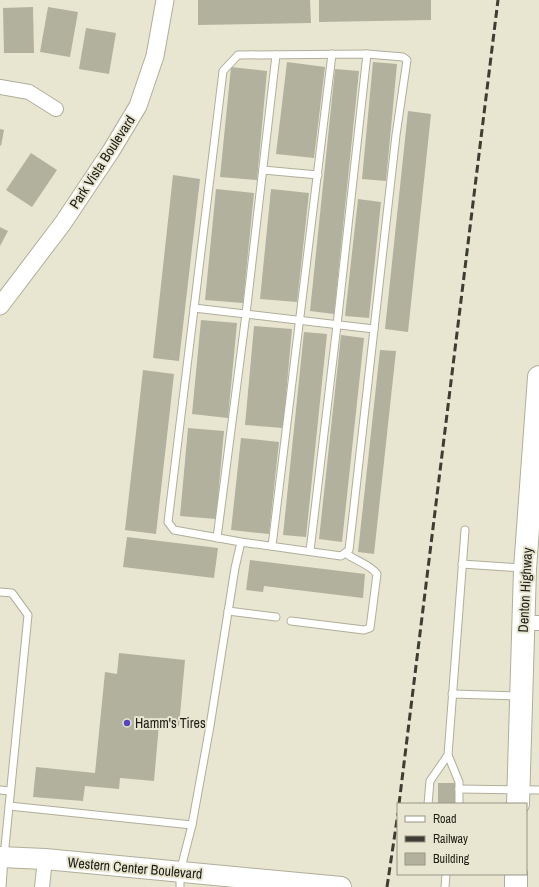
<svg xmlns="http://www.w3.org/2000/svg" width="539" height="887" font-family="'Archivo Narrow',sans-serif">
  <rect width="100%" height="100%" fill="#e8e6d1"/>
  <g fill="#b2b19d">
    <polygon points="198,0 310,0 311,23 198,25"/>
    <polygon points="319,0 431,0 431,20 319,22"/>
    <polygon points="33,7 34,53 4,53 3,8"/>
    <polygon points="48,7 78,12 70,57 40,52"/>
    <polygon points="86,28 116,33 109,74 79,69"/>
    <polygon points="287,62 325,67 314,158 276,154"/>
    <polygon points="373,62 397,64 386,181 362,179"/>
    <polygon points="231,67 267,71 257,180 220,177"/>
    <polygon points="335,69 359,71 334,314 310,311"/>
    <polygon points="408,111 431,114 408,332 385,329"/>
    <polygon points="0,129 4,130 1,146 0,145"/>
    <polygon points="31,153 57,170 32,207 6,190"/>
    <polygon points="173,175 200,179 179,361 153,358"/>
    <polygon points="216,189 254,193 243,303 205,300"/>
    <polygon points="271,189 309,193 297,302 260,299"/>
    <polygon points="358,199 381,202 369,318 345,316"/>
    <polygon points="0,227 8,231 0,246"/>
    <polygon points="201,320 237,323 228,418 192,414"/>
    <polygon points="254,326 292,329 283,428 245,425"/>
    <polygon points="304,332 327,334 306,537 283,535"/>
    <polygon points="341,335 364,338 342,542 319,539"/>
    <polygon points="380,350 396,351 374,554 358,552"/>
    <polygon points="143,370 174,374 156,534 125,530"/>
    <polygon points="188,428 224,431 216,519 180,516"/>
    <polygon points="241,438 279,442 269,534 231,530"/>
    <polygon points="127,537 218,548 214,578 123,567"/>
    <polygon points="250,560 365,574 363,598 264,586 263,592 246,590"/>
    <polygon points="119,653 185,660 179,726 159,724 154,781 120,778 119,789 85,786 83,801 33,797 36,767 95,773 105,672 117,674"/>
    <rect x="438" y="783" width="17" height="21"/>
  </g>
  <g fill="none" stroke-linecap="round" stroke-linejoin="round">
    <defs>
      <g id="service">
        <polyline points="263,170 318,175"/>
        <polyline points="194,308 374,329"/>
        <polyline points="217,538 246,314 276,55"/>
        <polyline points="272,546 332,54"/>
        <polyline points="310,551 337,325 367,54"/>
        <polyline points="462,564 522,568"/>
        <polyline points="0,592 12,593 28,615 4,857 2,887"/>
        <polyline points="228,611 276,617"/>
        <path d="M 291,621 L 364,630 L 370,628 L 377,574 C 371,565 354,560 345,553"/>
        <polyline points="452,694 518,696"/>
        <polyline points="459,789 539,790"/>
        <polyline points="0,790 10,791"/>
        <polyline points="428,804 430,781 448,755"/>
        <polyline points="459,804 459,782 448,755 465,530"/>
        <polyline points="9,806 192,825"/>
        <polyline points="180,887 180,872 192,825 210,726 235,568 241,542 341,556 349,550 396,135 407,60 403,57 367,54 238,55 223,71 168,522 174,530 241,542"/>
        <polyline points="445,887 446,874"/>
      </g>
      <g id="minor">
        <polyline points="0,87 29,92 56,109"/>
        <polyline points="523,623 539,623"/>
        <polyline points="42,887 45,859"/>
      </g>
      <polyline id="tertiary" points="0,306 63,223 111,151 138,106 155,56 165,0"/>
      <polyline id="secondary" points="0,857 45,859 341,887"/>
      <g id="primary">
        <polyline points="518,804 525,569 539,377"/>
        <polyline points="516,887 516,874"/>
      </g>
    </defs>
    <use href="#service" stroke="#b0ae9a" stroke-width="9"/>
    <use href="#minor" stroke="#b0ae9a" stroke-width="16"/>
    <use href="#tertiary" stroke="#b0ae9a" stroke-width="19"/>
    <use href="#secondary" stroke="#b0ae9a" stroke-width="22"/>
    <use href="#primary" stroke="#b0ae9a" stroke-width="24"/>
    <use href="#service" stroke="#fff" stroke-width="7"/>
    <use href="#minor" stroke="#fff" stroke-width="14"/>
    <use href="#tertiary" stroke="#fff" stroke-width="17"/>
    <use href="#secondary" stroke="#fff" stroke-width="20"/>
    <use href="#primary" stroke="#fff" stroke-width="22"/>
    <g stroke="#3d3d33" stroke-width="3" stroke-dasharray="8 4" stroke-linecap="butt">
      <polyline points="399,804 498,0"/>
      <polyline points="387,887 398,813"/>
    </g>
  </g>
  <circle fill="#5547bf" stroke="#e8e6d1" stroke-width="1.5" cx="127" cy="723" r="4"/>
  <g text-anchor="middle" stroke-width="4" stroke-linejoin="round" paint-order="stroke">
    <g font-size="14" fill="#1d1d15" stroke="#e8e6d1">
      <text transform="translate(102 162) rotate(-57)" y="5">Park Vista Boulevard</text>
      <text transform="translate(525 590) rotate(-87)" y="5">Denton Highway</text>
      <text transform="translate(135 868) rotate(5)" y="5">Western Center Boulevard</text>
    </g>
    <g font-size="14" fill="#1d1d15" stroke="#e8e6d1" text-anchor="start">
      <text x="135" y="728">Hamm's Tires</text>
    </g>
  </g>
  <rect x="397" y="803" width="130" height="72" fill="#e8e6d1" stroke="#979686"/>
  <rect x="405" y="816" width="20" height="6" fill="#ffffff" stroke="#979686"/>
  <text x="433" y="823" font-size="12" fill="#1d1d15">Road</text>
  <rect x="405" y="836" width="20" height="6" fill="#3d3d33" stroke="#979686"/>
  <text x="433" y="843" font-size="12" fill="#1d1d15">Railway</text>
  <rect x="405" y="853" width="20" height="12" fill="#b2b19d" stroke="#979686"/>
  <text x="433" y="863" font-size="12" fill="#1d1d15">Building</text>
</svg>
